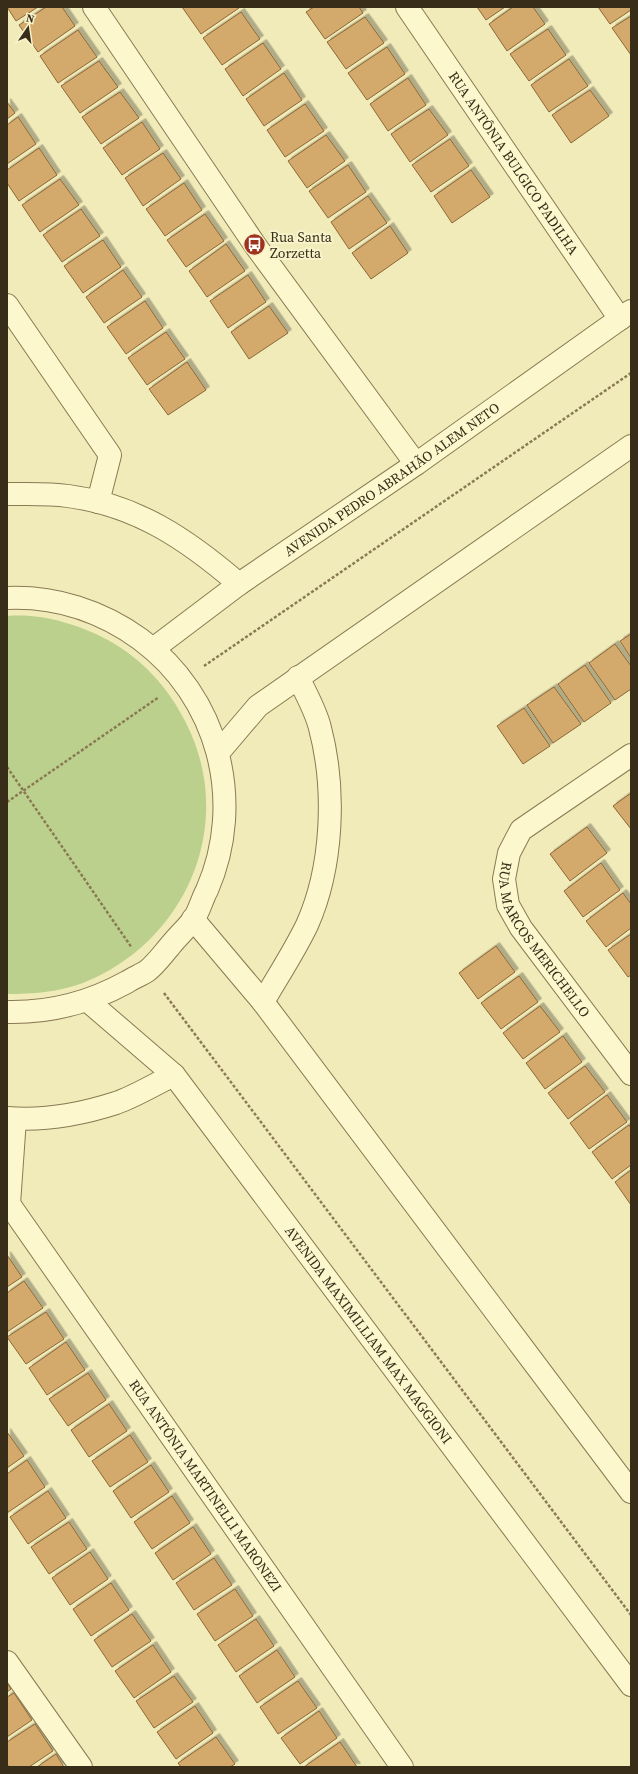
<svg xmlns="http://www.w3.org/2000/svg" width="638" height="1774" font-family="'Source Serif 4',serif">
  <defs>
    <filter id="shadow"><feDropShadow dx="3.5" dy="-3.5" stdDeviation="0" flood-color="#0004"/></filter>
  </defs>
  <rect width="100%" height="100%" fill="#f1ebb9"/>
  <path fill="#bcd08d" d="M 7,616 C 41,613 78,624 108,640 C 142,659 168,687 185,721 C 238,822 187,942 83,983 C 59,992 32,994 7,994 Z"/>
  <g fill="#d3aa6c" stroke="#8b6736" filter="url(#shadow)">
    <polygon points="7,7 38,7 16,21"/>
    <polygon points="46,7 62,7 75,26 38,52 19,25"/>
    <polygon points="182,7 238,7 239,8 201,34"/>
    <polygon points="314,7 359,7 363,13 325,39 306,12"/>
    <polygon points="477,7 505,7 486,20"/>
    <polygon points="513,7 533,7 545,24 507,51 489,24"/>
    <polygon points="598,7 631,7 631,10 610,24"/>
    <polygon points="241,12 260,39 222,65 203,38"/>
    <polygon points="631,16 631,55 612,28"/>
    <polygon points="365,17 384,43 346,69 327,42"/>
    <polygon points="548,29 566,55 529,81 510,54"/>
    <polygon points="78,30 97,57 58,83 40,56"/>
    <polygon points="263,43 281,69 243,96 225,69"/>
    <polygon points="387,47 405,74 367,100 348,73"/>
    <polygon points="569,59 588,86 549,112 531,85"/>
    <polygon points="99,61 118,87 80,113 61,86"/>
    <polygon points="284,73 302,100 264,126 246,99"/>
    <polygon points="408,78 426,105 388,131 370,104"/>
    <polygon points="590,90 609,116 571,143 552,115"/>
    <polygon points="120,92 139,118 101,144 82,117"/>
    <polygon points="7,102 15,113 7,119"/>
    <polygon points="305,104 324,131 285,157 267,130"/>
    <polygon points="429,109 448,135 410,162 391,134"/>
    <polygon points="18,117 36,144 7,164 7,125"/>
    <polygon points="142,122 160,149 122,175 103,148"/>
    <polygon points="326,135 345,161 307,188 288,161"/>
    <polygon points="450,139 469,166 431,192 412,165"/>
    <polygon points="39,148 57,175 19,201 7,183 7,170"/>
    <polygon points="163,153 181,179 143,206 125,178"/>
    <polygon points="348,165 366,192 328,218 309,191"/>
    <polygon points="471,170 490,197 452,223 434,196"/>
    <polygon points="60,179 79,205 40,232 22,205"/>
    <polygon points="184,183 202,210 165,236 146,209"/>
    <polygon points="368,196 387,223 349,249 331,222"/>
    <polygon points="81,209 100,236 62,262 43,235"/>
    <polygon points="205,214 224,241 186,267 167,240"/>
    <polygon points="390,226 408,253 371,279 352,253"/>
    <polygon points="103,240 121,267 83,293 64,266"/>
    <polygon points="226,244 245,271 207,297 189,271"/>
    <polygon points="123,270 142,297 104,323 86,297"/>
    <polygon points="248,275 266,302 228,328 210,301"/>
    <polygon points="145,301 163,328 126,354 107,327"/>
    <polygon points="269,306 288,333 249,359 231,332"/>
    <polygon points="166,332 185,359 147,385 128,358"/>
    <polygon points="187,362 206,390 168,415 149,389"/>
    <polygon points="631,634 631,658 620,641"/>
    <polygon points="615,644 631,666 631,689 615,700 589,663"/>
    <polygon points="585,665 611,703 584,722 558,684"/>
    <polygon points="554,687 581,724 553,743 527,705"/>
    <polygon points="524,708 550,746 523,764 497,726"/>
    <polygon points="631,793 631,829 613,806"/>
    <polygon points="587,827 607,853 570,881 550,854"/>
    <polygon points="601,863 620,890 583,917 564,891"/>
    <polygon points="623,893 631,904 631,928 606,947 586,921"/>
    <polygon points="631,934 631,975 628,977 608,950"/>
    <polygon points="496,946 515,972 478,999 459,973"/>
    <polygon points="519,976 538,1002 501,1029 481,1003"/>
    <polygon points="540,1006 560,1032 523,1059 503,1033"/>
    <polygon points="563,1036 582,1062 545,1089 526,1063"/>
    <polygon points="585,1066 605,1092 568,1119 548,1093"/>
    <polygon points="607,1095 627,1122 589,1149 570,1123"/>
    <polygon points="629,1125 631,1128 631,1165 612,1179 592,1152"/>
    <polygon points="631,1170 631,1205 615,1182"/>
    <polygon points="7,1255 22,1277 7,1287"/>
    <polygon points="24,1281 43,1308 7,1332 7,1293"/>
    <polygon points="46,1312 64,1339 26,1364 7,1337"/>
    <polygon points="66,1342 85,1370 47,1395 29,1368"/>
    <polygon points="88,1373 106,1400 68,1426 49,1399"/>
    <polygon points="109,1404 127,1431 89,1457 71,1430"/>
    <polygon points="7,1432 24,1456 7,1468"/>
    <polygon points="130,1435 148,1462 110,1487 92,1461"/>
    <polygon points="27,1460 45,1487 7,1513 7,1474"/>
    <polygon points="151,1465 169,1492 131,1518 113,1491"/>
    <polygon points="48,1491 66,1518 28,1544 10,1517"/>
    <polygon points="172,1496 190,1523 152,1549 134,1522"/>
    <polygon points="69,1522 87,1549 49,1574 31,1547"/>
    <polygon points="193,1527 211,1554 173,1580 155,1553"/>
    <polygon points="90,1552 108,1579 70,1605 52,1578"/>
    <polygon points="214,1558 232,1585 194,1610 176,1583"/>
    <polygon points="111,1583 129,1610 91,1636 73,1609"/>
    <polygon points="235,1589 253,1616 215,1641 197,1614"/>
    <polygon points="132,1614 151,1641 112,1667 94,1640"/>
    <polygon points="256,1619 274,1646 236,1672 218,1645"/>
    <polygon points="153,1645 171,1672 134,1698 115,1671"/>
    <polygon points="277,1650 295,1677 257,1703 239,1676"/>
    <polygon points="174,1676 193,1702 154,1728 136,1701"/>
    <polygon points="298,1681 317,1708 278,1734 260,1707"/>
    <polygon points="7,1683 11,1689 7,1692"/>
    <polygon points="14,1693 32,1720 7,1737 7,1697"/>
    <polygon points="195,1706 213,1733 176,1759 157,1732"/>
    <polygon points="319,1711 337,1738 300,1764 281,1738"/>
    <polygon points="35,1724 53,1751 29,1767 9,1767 7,1764 7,1742"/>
    <polygon points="216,1737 235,1764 230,1767 181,1767 178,1763"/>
    <polygon points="340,1742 357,1767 304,1767"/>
    <polygon points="56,1754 64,1767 37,1767"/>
  </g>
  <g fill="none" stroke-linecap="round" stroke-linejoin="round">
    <defs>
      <g id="minor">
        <polyline points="94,7 255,245 416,464"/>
        <path id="s1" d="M 407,7 L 620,319"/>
        <polyline points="7,305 110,455 98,502"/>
        <path d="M 7,494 C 27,494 48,493 68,496 C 137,505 188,540 239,584"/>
        <path d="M 7,598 C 55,596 101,611 140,639 C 218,696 246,801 207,890 C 202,899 199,912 193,920 C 186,929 177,937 170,946 C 163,954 156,964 147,971 C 141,975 133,978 127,982 C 89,1003 50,1013 7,1012"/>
        <path id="s2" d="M 153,649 L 239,584 L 416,464 L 631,311"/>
        <polyline points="218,753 258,706 631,446"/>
        <path id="s3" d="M 631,755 L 521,830 L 509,853 L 504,879 L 508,905 L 521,928 L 631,1074"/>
        <polyline points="193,919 263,1002 631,1492"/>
        <path id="s4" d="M 88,1001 L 174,1075 L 631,1685"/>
        <path d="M 263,1002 C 278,976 294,952 307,925 C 333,867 336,789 320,728 C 316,711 306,694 298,677"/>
        <path d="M 7,1118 C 43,1121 82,1114 116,1103 C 136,1096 155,1084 174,1075"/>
        <path id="s5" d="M 7,1201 L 402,1767"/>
        <polyline points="9,1204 15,1119"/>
        <polyline points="7,1662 81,1767"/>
      </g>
    </defs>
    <use href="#minor" stroke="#897a53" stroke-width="24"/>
    <g stroke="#897a53" stroke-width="2.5" stroke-dasharray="3 2" stroke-linecap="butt">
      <polyline points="204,666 631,373"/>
      <polyline points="7,767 132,948"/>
      <polyline points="7,802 159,697"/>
      <polyline points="164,993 631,1615"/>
    </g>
    <use href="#minor" stroke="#fcf7cd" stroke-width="22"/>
  </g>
  <defs>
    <symbol id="bus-disc" viewBox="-11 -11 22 22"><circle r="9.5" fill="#9e341d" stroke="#f8f3ca"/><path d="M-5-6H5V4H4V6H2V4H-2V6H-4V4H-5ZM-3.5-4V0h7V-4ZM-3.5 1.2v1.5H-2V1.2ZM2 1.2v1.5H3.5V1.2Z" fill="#fff"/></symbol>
  </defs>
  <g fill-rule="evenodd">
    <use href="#bus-disc" x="242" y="232" width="25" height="25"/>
  </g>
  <g text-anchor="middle" stroke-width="4" stroke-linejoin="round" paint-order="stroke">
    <g font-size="14" fill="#372d19" stroke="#f8f3ca">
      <text dy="5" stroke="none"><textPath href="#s1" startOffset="189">RUA ANTÔNIA BULGICO PADILHA</textPath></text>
      <text dy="5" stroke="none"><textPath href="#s2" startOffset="293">AVENIDA PEDRO ABRAHÃO ALEM NETO</textPath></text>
      <text dy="5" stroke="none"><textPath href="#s3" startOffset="258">RUA MARCOS MERICHELLO</textPath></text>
      <text dy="5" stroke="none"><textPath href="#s4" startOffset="438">AVENIDA MAXIMILLIAM MAX MAGGIONI</textPath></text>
      <text dy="5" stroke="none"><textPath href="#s5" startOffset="347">RUA ANTÔNIA MARTINELLI MARONEZI</textPath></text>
    </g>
    <g font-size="14" fill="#372d19" stroke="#f8f3ca" text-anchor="start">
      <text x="270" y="242">Rua Santa<tspan x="270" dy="16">Zorzetta</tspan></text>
    </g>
  </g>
  <rect width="638" height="1774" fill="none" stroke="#372d19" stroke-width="16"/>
  <g transform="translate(28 28) rotate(13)" stroke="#f8f3ca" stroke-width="3" paint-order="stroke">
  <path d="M0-3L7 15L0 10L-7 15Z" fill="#372d19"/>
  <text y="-6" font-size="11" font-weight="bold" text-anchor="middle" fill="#372d19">N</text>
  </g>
</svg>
